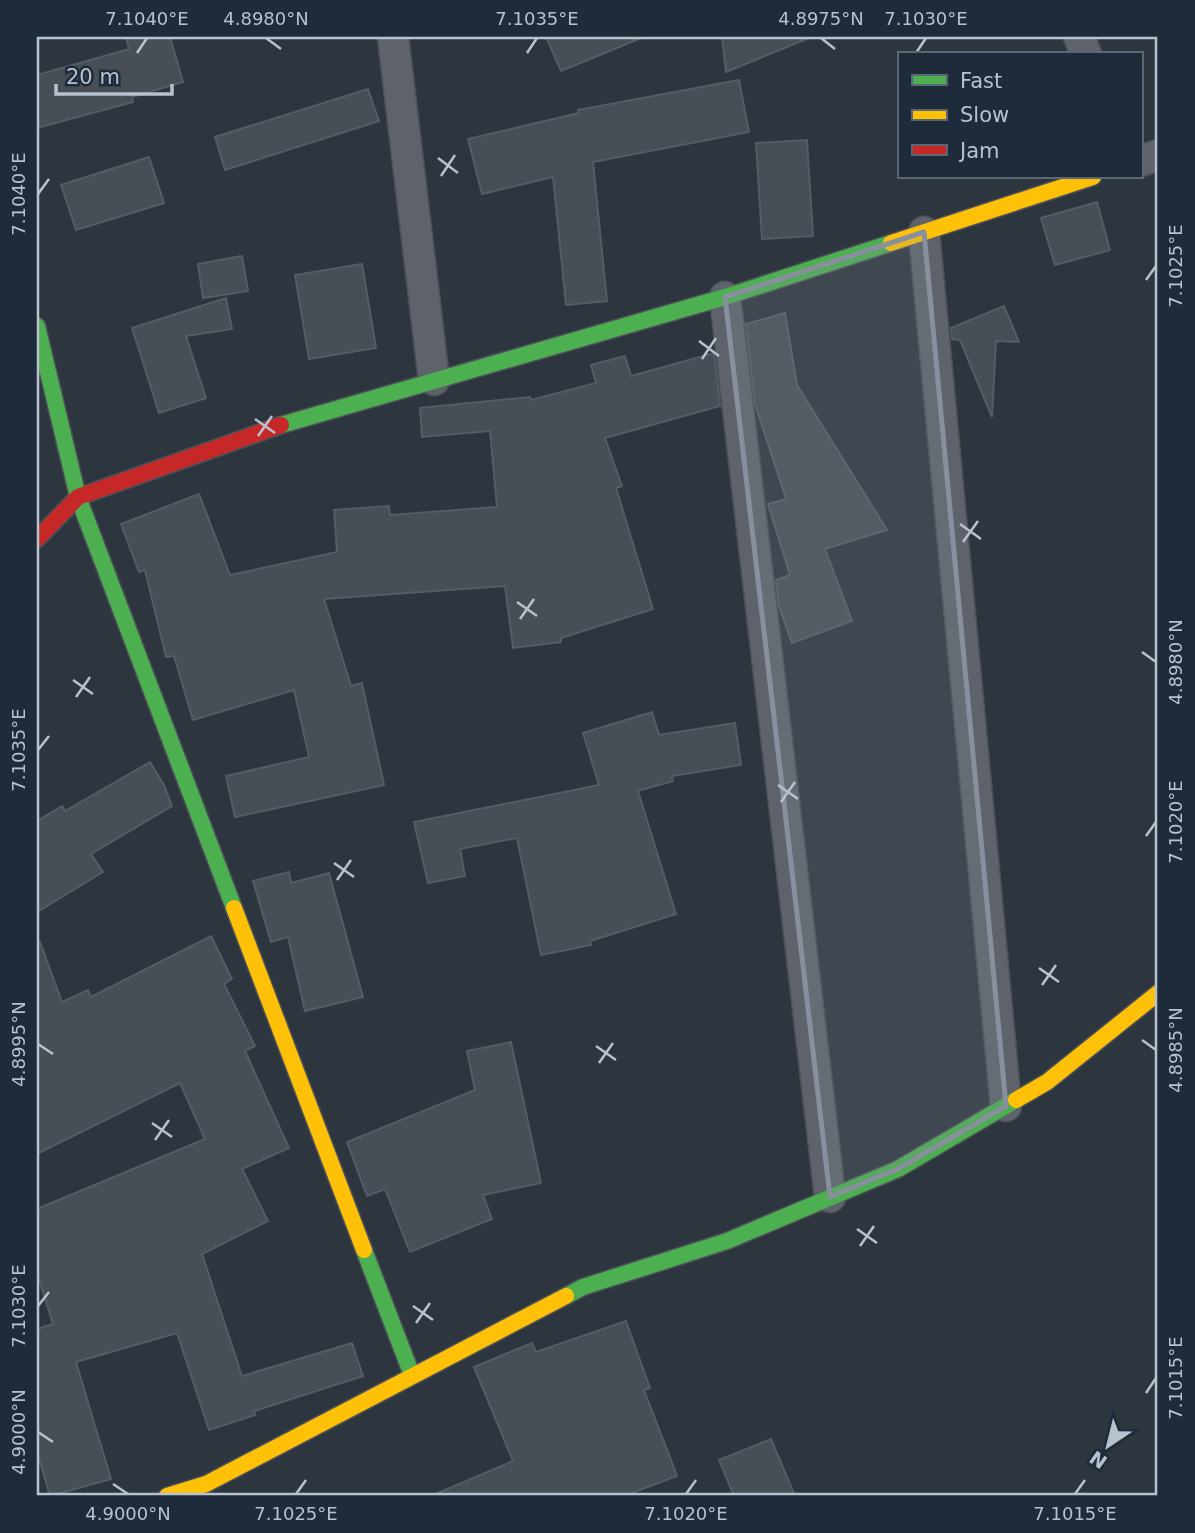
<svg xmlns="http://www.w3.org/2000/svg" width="1195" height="1533" font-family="'DejaVu Sans',sans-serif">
  <rect width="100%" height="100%" fill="#2d353e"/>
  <g fill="#474e56" stroke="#555c65" stroke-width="2">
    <polygon points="126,37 170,37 183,82 132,97 133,102 37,128 37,75 129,49"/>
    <polygon points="546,37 641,37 641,38 561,71"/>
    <polygon points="722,37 809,37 809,38 726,72"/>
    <polygon points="739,80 749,132 593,162 607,301 566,305 553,177 482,194 468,139 579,113 578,110"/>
    <polygon points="368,89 379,121 225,170 215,137"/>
    <polygon points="807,140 813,236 762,239 756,143"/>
    <polygon points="149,157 164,203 76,230 61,185"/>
    <polygon points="1097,202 1110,250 1055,265 1041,218"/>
    <polygon points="242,256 248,291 203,298 198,264"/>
    <polygon points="362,264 376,348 309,359 295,275"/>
    <polygon points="226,298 232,329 186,336 206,398 159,413 132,328"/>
    <polygon points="1004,306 1019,342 996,341 992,417 960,340 952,339 951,328"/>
    <polygon points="785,313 797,385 887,530 825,549 852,621 792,643 779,607 776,580 790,575 768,504 786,499 755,404 746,324"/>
    <polygon points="714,353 720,406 605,438 622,486 616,488 653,609 561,638 561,642 513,648 505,586 324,599 351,686 362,683 384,785 235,817 226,776 309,757 294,690 193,720 174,656 166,657 145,570 139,572 121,524 199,494 230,575 337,552 334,510 389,506 390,515 497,507 490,431 422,437 420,408 530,397 531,400 596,383 591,365 625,356 631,376"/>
    <polygon points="652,712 659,735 735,723 741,765 672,776 673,781 638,791 676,914 590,941 591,945 541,955 517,838 460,849 465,876 428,883 414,822 599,785 583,733"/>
    <polygon points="150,762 164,785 172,806 91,854 103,872 37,912 37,821 62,806 65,811"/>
    <polygon points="289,872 291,883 329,873 363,997 305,1011 288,937 271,942 253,881"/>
    <polygon points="211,936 232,979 224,984 255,1046 245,1051 289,1148 242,1169 268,1221 202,1254 242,1376 352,1343 363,1376 254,1411 255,1415 209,1430 177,1333 76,1362 111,1479 50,1496 37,1451 37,1329 53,1324 37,1273 37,1209 205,1139 180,1083 37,1154 37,943 40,942 62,1002 88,990 91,997"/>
    <polygon points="511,1042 541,1183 483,1195 492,1219 410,1252 385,1189 367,1196 347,1142 475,1090 467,1051"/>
    <polygon points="626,1321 650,1388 644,1390 677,1476 624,1496 431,1496 513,1461 474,1367 532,1343 536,1352"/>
    <polygon points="771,1439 795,1496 734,1496 719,1460"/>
  </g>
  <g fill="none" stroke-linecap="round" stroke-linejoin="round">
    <defs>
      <g id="street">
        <polyline points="393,37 434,380"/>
        <polyline points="1079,37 1086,54"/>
        <polyline points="1141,161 1158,155"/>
        <polyline points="924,232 1006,1106"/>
        <polyline points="725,297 830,1197"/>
      </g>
      <g id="fast">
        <polyline points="37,326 78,497 234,908"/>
        <polyline points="281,425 725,297 891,243"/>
        <polyline points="364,1250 412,1375"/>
        <polyline points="566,1296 583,1287 727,1241 898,1169 1016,1100"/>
      </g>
      <g id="slow">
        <polyline points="891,243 1093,177"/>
        <polyline points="234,908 364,1250"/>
        <polyline points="1016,1100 1047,1082 1158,993"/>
        <polyline points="167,1496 206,1484 566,1296"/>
      </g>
      <polyline id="jam" points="37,539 78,497 281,425"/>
    </defs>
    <use href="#street" stroke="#4c5158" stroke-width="33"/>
    <use href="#fast" stroke="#4c5158" stroke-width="19"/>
    <use href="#slow" stroke="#4c5158" stroke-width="19"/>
    <use href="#jam" stroke="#4c5158" stroke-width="19"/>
    <use href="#street" stroke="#5e636b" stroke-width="30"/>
    <use href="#fast" stroke="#4caf50" stroke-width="16"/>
    <use href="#slow" stroke="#ffc107" stroke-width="16"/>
    <use href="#jam" stroke="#c62828" stroke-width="16"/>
  </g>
  <path fill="#87909c" fill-opacity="0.2" stroke="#87909c" stroke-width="5" stroke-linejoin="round" d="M 924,232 L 1006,1106 L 898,1169 L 830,1197 L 725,297 Z"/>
  <path fill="none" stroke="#b8c1ce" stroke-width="2.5" d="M 266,38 L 281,49M 821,38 L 835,49M 137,53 L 147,38M 527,53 L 537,38M 916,53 L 926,38M 438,158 L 458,173M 441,176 L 455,155M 38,194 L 49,179M 1146,280 L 1156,266M 699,341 L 719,356M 702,359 L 716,338M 255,419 L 275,433M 258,436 L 272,416M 960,524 L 981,539M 963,542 L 978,521M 517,602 L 537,616M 520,619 L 534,599M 1142,652 L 1156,662M 73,680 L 93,694M 76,697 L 90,677M 38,750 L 49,736M 778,785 L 798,799M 781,802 L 795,782M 1146,836 L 1156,822M 334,863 L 354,877M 337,880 L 351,860M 1039,968 L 1059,982M 1042,985 L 1056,965M 1142,1040 L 1156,1050M 38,1044 L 53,1054M 596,1046 L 616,1060M 599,1063 L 613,1043M 152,1123 L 172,1137M 155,1140 L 169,1120M 857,1229 L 877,1243M 860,1246 L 874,1226M 38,1306 L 49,1292M 413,1306 L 433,1320M 416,1323 L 430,1303M 1146,1393 L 1156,1378M 38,1432 L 53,1442M 113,1484 L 128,1494M 296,1494 L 306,1480M 686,1494 L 696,1480M 1075,1494 L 1085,1480"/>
  <rect width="1195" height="1533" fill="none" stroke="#1e2b3b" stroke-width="77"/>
  <rect x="898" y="52" width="245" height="126" fill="#1e2b3b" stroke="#5c6776" stroke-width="2"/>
  <rect x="912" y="75" width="35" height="10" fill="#4caf50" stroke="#5c6776" stroke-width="2"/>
  <text x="960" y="88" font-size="21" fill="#b8c1ce">Fast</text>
  <rect x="912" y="110" width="35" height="10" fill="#ffc107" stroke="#5c6776" stroke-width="2"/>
  <text x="960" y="122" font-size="21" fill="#b8c1ce">Slow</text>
  <rect x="912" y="145" width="35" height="10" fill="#c62828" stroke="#5c6776" stroke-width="2"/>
  <text x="960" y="158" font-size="21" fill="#b8c1ce">Jam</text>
  <g transform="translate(1108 1446) rotate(215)" stroke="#1e2b3b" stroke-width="5" paint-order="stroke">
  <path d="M0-5L12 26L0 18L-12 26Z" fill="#b8c1ce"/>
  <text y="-10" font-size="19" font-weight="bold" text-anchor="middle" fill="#b8c1ce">N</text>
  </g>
  <path d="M56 84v10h116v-10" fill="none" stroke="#b8c1ce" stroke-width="3.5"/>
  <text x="66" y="84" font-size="21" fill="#b8c1ce" stroke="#1e2b3b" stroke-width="5" paint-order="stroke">20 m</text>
  <rect x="38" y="38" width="1118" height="1456" fill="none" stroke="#b8c1ce" stroke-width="2.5"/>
  <g font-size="18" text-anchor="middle" fill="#b8c1ce">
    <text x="147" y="25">7.1040°E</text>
    <text x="266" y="25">4.8980°N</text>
    <text x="537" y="25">7.1035°E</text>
    <text x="821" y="25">4.8975°N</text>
    <text x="926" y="25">7.1030°E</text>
    <text transform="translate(19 194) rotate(-90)" y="6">7.1040°E</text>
    <text transform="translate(1176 266) rotate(-90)" y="6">7.1025°E</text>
    <text transform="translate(1176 662) rotate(-90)" y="6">4.8980°N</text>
    <text transform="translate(19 750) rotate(-90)" y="6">7.1035°E</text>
    <text transform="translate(1176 822) rotate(-90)" y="6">7.1020°E</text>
    <text transform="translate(19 1044) rotate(-90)" y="6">4.8995°N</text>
    <text transform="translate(1176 1050) rotate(-90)" y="6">4.8985°N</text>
    <text transform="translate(19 1306) rotate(-90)" y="6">7.1030°E</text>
    <text transform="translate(1176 1378) rotate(-90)" y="6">7.1015°E</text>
    <text transform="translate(19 1432) rotate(-90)" y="6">4.9000°N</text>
    <text x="128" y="1520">4.9000°N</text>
    <text x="296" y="1520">7.1025°E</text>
    <text x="686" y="1520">7.1020°E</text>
    <text x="1075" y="1520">7.1015°E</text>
  </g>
</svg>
